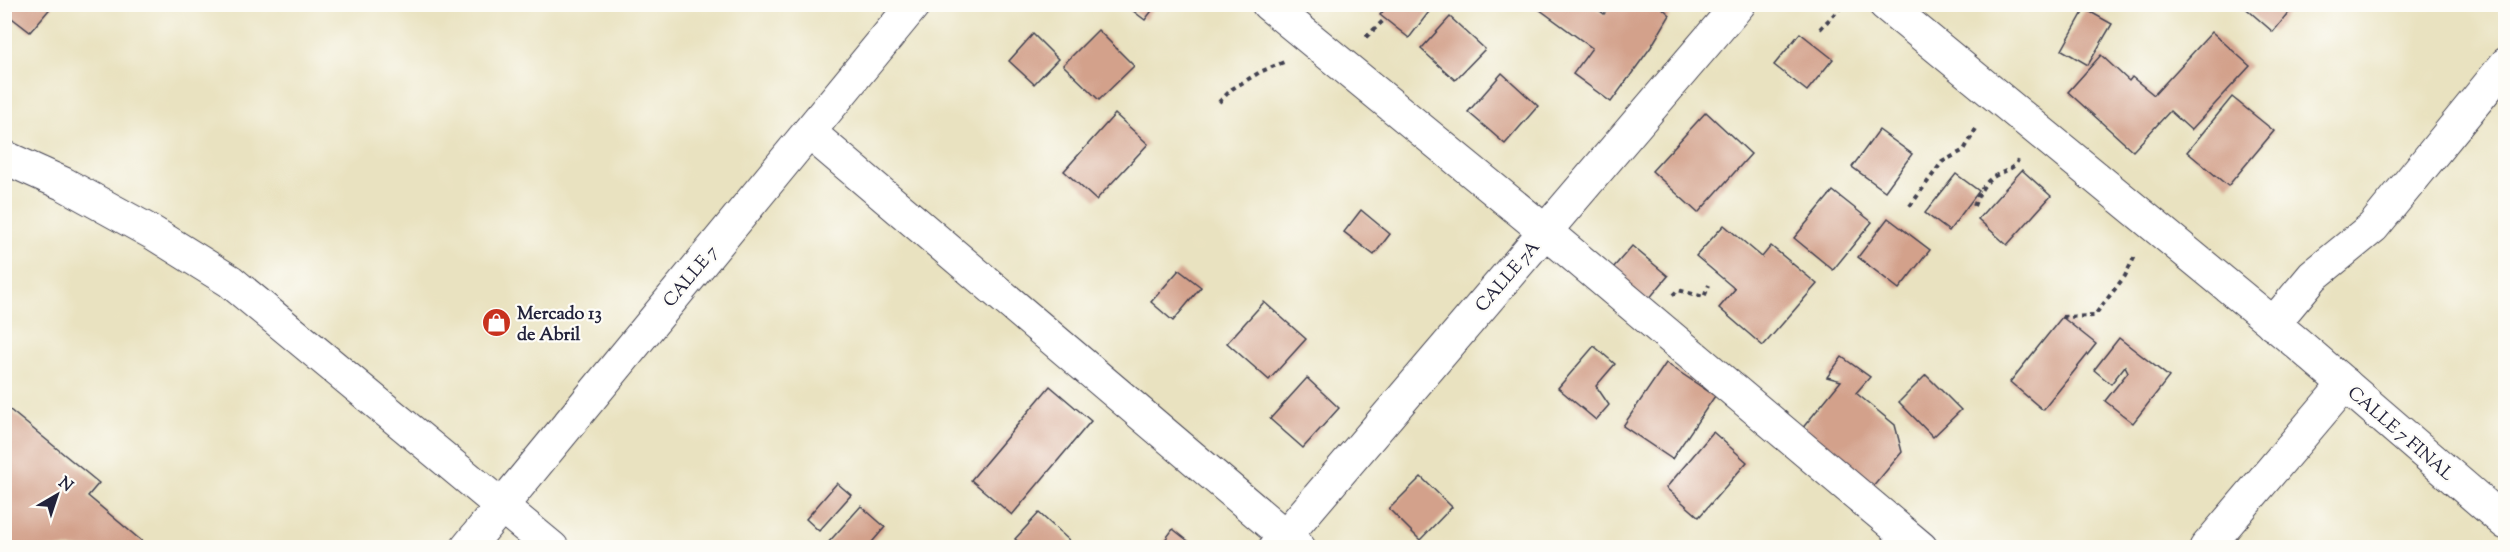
<svg xmlns="http://www.w3.org/2000/svg" width="2510" height="552" font-family="'Sorts Mill Goudy',serif">
  <rect width="100%" height="100%" fill="#fdfcf7"/>
  <filter id="ink" filterUnits="userSpaceOnUse"><feTurbulence type="fractalNoise" baseFrequency=".0167" numOctaves="2"/><feDisplacementMap in="SourceGraphic" scale="12" xChannelSelector="R" yChannelSelector="G"/><feConvolveMatrix kernelMatrix="1 2 1 2 8 2 1 2 1" color-interpolation-filters="sRGB"/></filter>
  <filter id="wash" filterUnits="userSpaceOnUse"><feTurbulence type="fractalNoise" baseFrequency=".008" numOctaves="4" result="noise"/><feDisplacementMap in="SourceGraphic" scale="24" xChannelSelector="R" yChannelSelector="G"/><feGaussianBlur stdDeviation="1.35" result="paint"/><feColorMatrix in="noise" values="0 0 0 0 0 0 0 0 0 0 0 0 0 0 0 0 0 1.4 0 .05"/><feComposite in="paint" operator="in"/></filter>
  <g filter="url(#wash)">
    <rect width="100%" height="100%" fill="#e9e2c0"/>
    <g id="blocks">
      <g fill="#d3a18b">
        <polygon points="4,4 54,4 30,32 4,12"/>
        <polygon points="1124,4 1157,4 1145,20"/>
        <polygon points="1389,4 1435,4 1409,38 1380,15"/>
        <polygon points="1532,4 1591,4 1604,14 1613,4 1658,4 1670,15 1651,47 1611,102 1573,74 1592,48"/>
        <polygon points="2241,4 2296,4 2273,32"/>
        <polygon points="2085,9 2112,24 2088,65 2062,50"/>
        <polygon points="1450,17 1485,49 1455,80 1421,49"/>
        <polygon points="1098,30 1134,66 1099,100 1063,65"/>
        <polygon points="2212,32 2250,66 2191,130 2170,111 2133,151 2068,92 2101,55 2129,81 2132,77 2154,95"/>
        <polygon points="1800,33 1833,59 1807,91 1774,65"/>
        <polygon points="1033,34 1058,59 1034,84 1009,61"/>
        <polygon points="1502,73 1538,106 1505,144 1468,112"/>
        <polygon points="2232,97 2274,131 2228,186 2187,152"/>
        <polygon points="1706,112 1751,154 1698,213 1652,171"/>
        <polygon points="1115,114 1148,144 1096,200 1064,171"/>
        <polygon points="1879,130 1912,154 1885,191 1852,167"/>
        <polygon points="2022,170 2051,196 2007,245 1978,219"/>
        <polygon points="1956,174 1979,191 1949,231 1925,213"/>
        <polygon points="1833,191 1872,222 1833,270 1794,238"/>
        <polygon points="1361,210 1390,234 1374,255 1344,232"/>
        <polygon points="1888,218 1930,250 1899,289 1858,257"/>
        <polygon points="1724,225 1762,257 1771,246 1817,284 1763,346 1719,308 1735,289 1696,256"/>
        <polygon points="1632,246 1668,276 1643,306 1606,276"/>
        <polygon points="1179,270 1201,287 1173,321 1151,302"/>
        <polygon points="1264,302 1306,339 1269,380 1227,343"/>
        <polygon points="2062,317 2096,344 2043,410 2010,382"/>
        <polygon points="2119,338 2169,377 2133,423 2105,401 2128,372 2125,366 2111,384 2094,370"/>
        <polygon points="1594,346 1615,364 1596,386 1609,405 1596,420 1558,388"/>
        <polygon points="1842,357 1870,377 1856,393 1895,425 1902,452 1872,488 1801,430 1841,381 1827,377"/>
        <polygon points="1666,363 1715,396 1672,459 1623,426"/>
        <polygon points="1926,375 1961,410 1933,437 1899,402"/>
        <polygon points="1307,378 1339,408 1303,448 1270,419"/>
        <polygon points="1050,386 1091,421 1012,515 971,480"/>
        <polygon points="4,405 99,483 88,496 150,548 4,548"/>
        <polygon points="1713,432 1747,462 1699,517 1666,488"/>
        <polygon points="1421,477 1452,507 1420,540 1389,509"/>
        <polygon points="837,483 851,495 819,531 806,519"/>
        <polygon points="861,506 885,527 867,548 831,548 827,544"/>
        <polygon points="1039,513 1070,541 1064,548 1025,548 1015,539"/>
        <polygon points="1173,529 1197,548 1159,548"/>
      </g>
    </g>
  </g>
  <g filter="url(#ink)">
    <use href="#blocks" fill-opacity="0" stroke="#403f4f" stroke-width="1.5"/>
    <g fill="none" stroke-linecap="round" stroke-linejoin="round">
      <defs>
        <g id="minor">
          <polyline points="1268,4 1546,232 1921,548"/>
          <polyline points="809,132 1299,548"/>
          <polyline points="4,157 64,184 153,233 230,281 552,548"/>
          <polyline points="2273,324 2313,276 2373,227 2506,64"/>
          <polyline points="1275,548 1739,4"/>
          <polyline points="2206,548 2345,384"/>
        </g>
        <g id="tertiary">
          <polyline points="1885,4 2297,343 2506,523"/>
          <polyline points="467,548 914,4"/>
        </g>
      </defs>
      <use href="#minor" stroke="#403f4f" stroke-width="35"/>
      <use href="#tertiary" stroke="#403f4f" stroke-width="35"/>
      <g stroke="#403f4f" stroke-width="4" stroke-dasharray="4.5 4.5" stroke-linecap="butt">
        <polyline points="1820,29 1844,4"/>
        <polyline points="1366,37 1385,19"/>
        <polyline points="1219,102 1232,89 1260,72 1284,62"/>
        <polyline points="1910,206 1942,162 1964,150 1977,127"/>
        <path d="M 1974,206 C 1978,195 1984,182 1995,176 C 2004,171 2014,169 2018,160"/>
        <polyline points="1673,295 1678,290 1704,297 1709,285"/>
        <polyline points="2062,317 2094,316 2125,276 2135,256"/>
      </g>
      <use href="#minor" stroke="#fff" stroke-width="33"/>
      <use href="#tertiary" stroke="#fff" stroke-width="33"/>
    </g>
  </g>
  <defs>
    <symbol id="shop-disc" viewBox="-11 -11 22 22"><circle r="9.5" fill="#c8321e" stroke="#fdfcf7"/><path d="M-5-2.5h2.3a2.7 3.5 0 0 1 5.4 0H5L5.5 6h-11ZM-1.5-2.5h3a1.5 2.3 0 0 0-3 0Z" fill="#fff"/></symbol>
  </defs>
  <g fill-rule="evenodd">
    <use href="#shop-disc" x="480" y="306" width="33" height="33"/>
  </g>
  <g text-anchor="middle" stroke-width="4.5" stroke-linejoin="round" paint-order="stroke">
    <g font-size="18" fill="#22223b" stroke="#fdfcf7">
      <text transform="translate(690 276) rotate(-50)" y="6">CALLE 7</text>
      <text transform="translate(1507 276) rotate(-49)" y="6">CALLE 7A</text>
      <text transform="translate(2401 433) rotate(41)" y="6">CALLE 7 FINAL</text>
    </g>
    <g font-size="18" font-weight="bold" fill="#22223b" stroke="#fdfcf7" text-anchor="start">
      <text x="517" y="319">Mercado 13<tspan x="517" dy="21">de Abril</tspan></text>
    </g>
  </g>
  <rect width="2510" height="552" fill="none" stroke="#fdfcf7" stroke-width="24"/>
  <g transform="translate(57 495) rotate(39)" stroke="#fdfcf7" stroke-width="4.5" paint-order="stroke">
  <path d="M0-4.5L10 22L0 15L-10 22Z" fill="#22223b"/>
  <text y="-9" font-size="16" font-weight="bold" text-anchor="middle" fill="#22223b">N</text>
  </g>
</svg>
